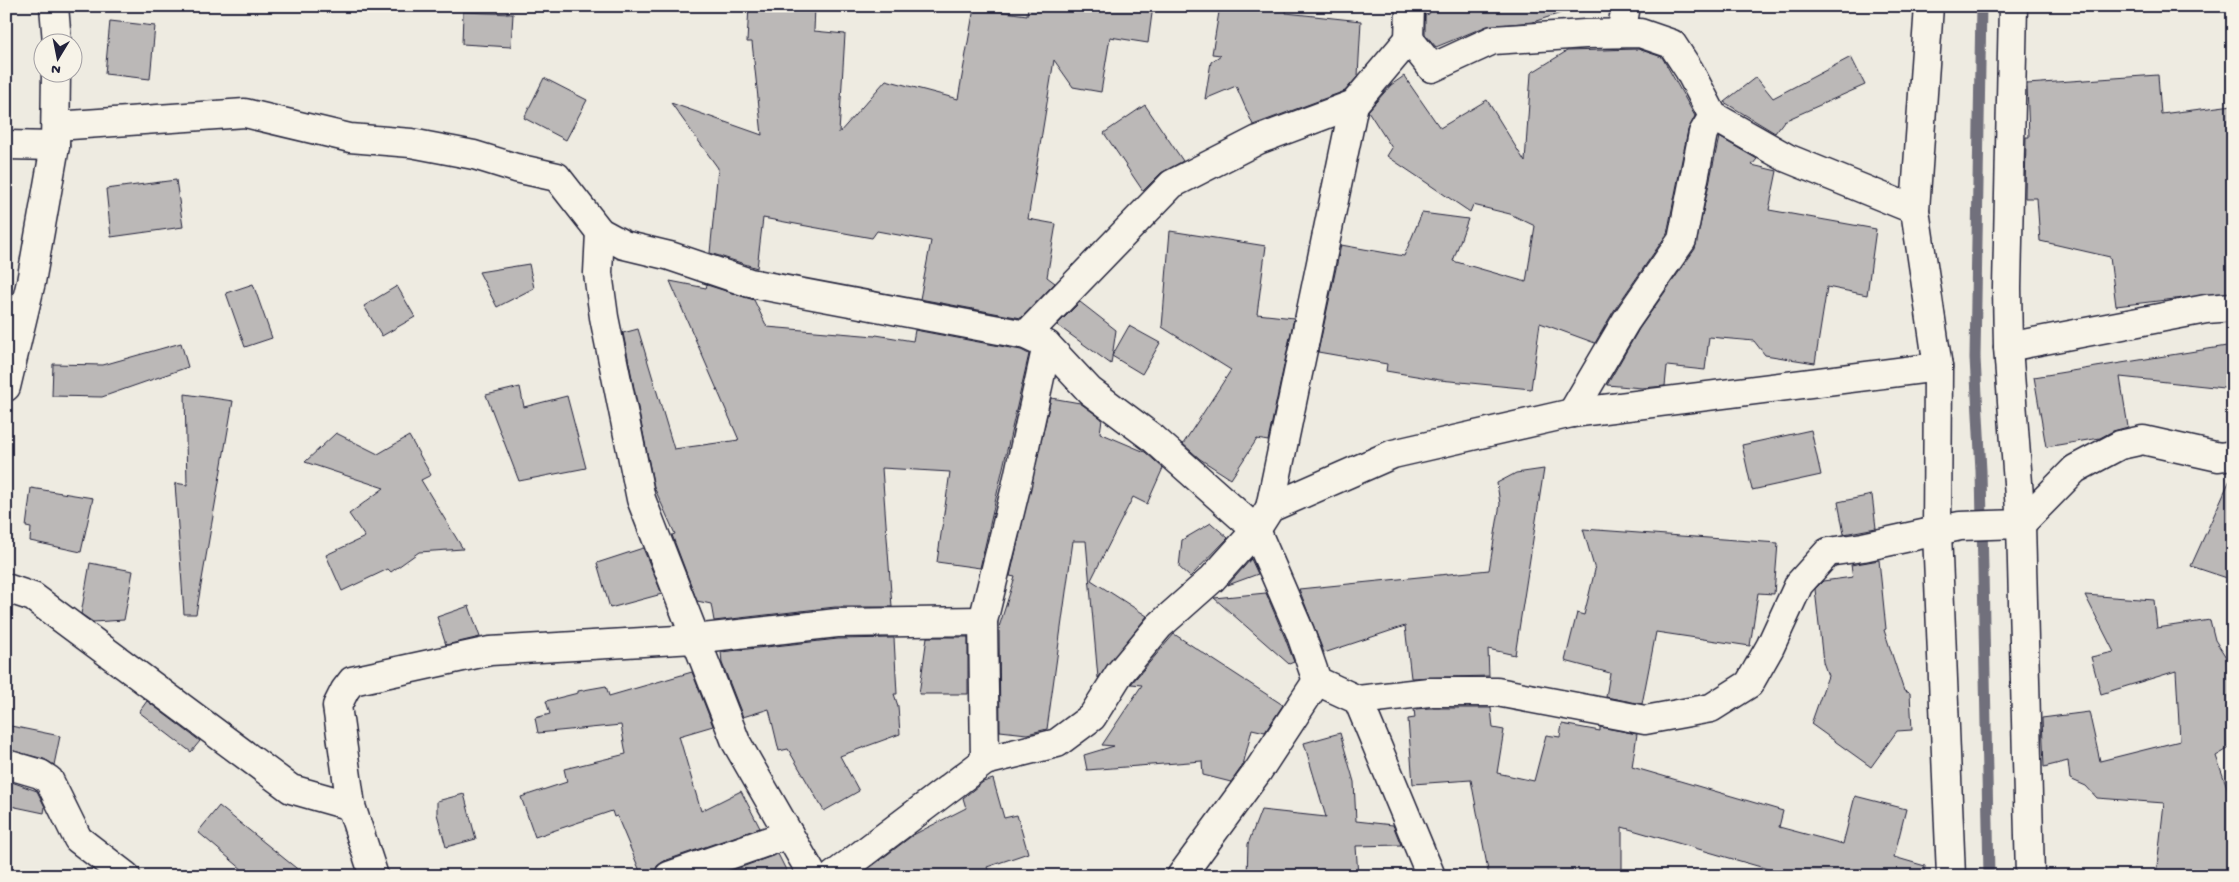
<svg xmlns="http://www.w3.org/2000/svg" width="2239" height="882" font-family="'Gochi Hand',sans-serif">
  <rect width="100%" height="100%" fill="#eeebe1"/>
  <filter id="ink" filterUnits="userSpaceOnUse"><feTurbulence type="fractalNoise" baseFrequency=".02" numOctaves="2"/><feDisplacementMap in="SourceGraphic" scale="10" xChannelSelector="R" yChannelSelector="G"/><feConvolveMatrix kernelMatrix="1 2 1 2 8 2 1 2 1" color-interpolation-filters="sRGB"/></filter>
  <g filter="url(#ink)">
    <g fill="none" stroke-linecap="round" stroke-linejoin="round">
      <polyline stroke="#716f7b" stroke-width="11" points="1981,6 1975,358 1981,471 1989,876"/>
    </g>
    <g fill="#bbb8b7" stroke="#22223b">
      <polygon points="749,6 815,6 814,31 845,34 839,133 886,80 958,99 974,8 1027,15 1028,6 1153,6 1148,43 1110,37 1101,92 1073,87 1054,60 1028,219 1056,224 1047,277 1055,283 1021,318 920,299 931,241 877,231 872,238 763,218 757,268 710,253 718,168 671,103 762,135 752,42 747,42"/>
      <polygon points="1220,6 1287,6 1286,13 1361,21 1358,76 1345,91 1253,125 1236,86 1205,99 1211,62 1221,55 1212,54"/>
      <polygon points="1430,6 1559,6 1561,13 1533,22 1487,26 1436,47 1425,34 1425,15 1429,14"/>
      <polygon points="463,12 513,14 511,47 462,44"/>
      <polygon points="110,21 155,26 150,79 105,74"/>
      <polygon points="1638,49 1662,57 1695,116 1688,130 1667,234 1613,312 1595,343 1540,323 1531,389 1440,380 1386,371 1387,364 1318,352 1341,245 1404,256 1422,213 1468,219 1453,261 1526,282 1535,226 1510,214 1473,205 1470,212 1387,156 1392,148 1368,111 1391,85 1404,76 1440,128 1487,100 1525,162 1531,73 1567,51"/>
      <polygon points="1851,57 1865,85 1784,121 1775,133 1724,102 1756,77 1773,98"/>
      <polygon points="2158,75 2161,114 2233,105 2233,292 2116,306 2110,257 2040,241 2037,198 2025,198 2026,137 2029,137 2027,84"/>
      <polygon points="544,78 587,100 566,140 524,118"/>
      <polygon points="1145,105 1183,161 1161,173 1143,191 1104,133"/>
      <polygon points="1719,137 1757,159 1752,165 1777,171 1769,210 1876,229 1867,295 1827,287 1815,363 1765,355 1754,341 1709,337 1705,370 1667,366 1665,386 1642,388 1607,385 1639,329 1695,249"/>
      <polygon points="176,180 183,227 111,237 106,189"/>
      <polygon points="1170,231 1266,246 1257,314 1294,318 1268,441 1257,439 1231,479 1200,459 1183,444 1231,370 1162,327"/>
      <polygon points="529,264 534,288 497,307 479,272"/>
      <polygon points="670,281 706,288 707,285 754,300 767,327 875,336 876,335 913,341 915,330 1021,350 1029,354 980,568 937,562 950,472 882,468 892,607 835,607 714,621 711,604 697,601 672,535 675,534 654,487 623,333 638,329 674,449 739,440"/>
      <polygon points="253,284 272,338 245,347 226,293"/>
      <polygon points="397,286 415,317 382,336 364,306"/>
      <polygon points="1080,302 1116,330 1111,364 1057,325"/>
      <polygon points="1129,326 1160,343 1142,374 1112,356"/>
      <polygon points="181,343 188,367 102,397 52,396 53,364 103,365"/>
      <polygon points="2233,345 2233,389 2120,377 2128,427 2113,431 2100,438 2046,447 2034,377"/>
      <polygon points="520,387 524,407 567,396 586,468 519,481 486,395"/>
      <polygon points="185,394 233,401 196,614 184,614 175,483 187,485"/>
      <polygon points="1051,398 1080,403 1102,419 1100,433 1145,452 1163,468 1147,504 1133,497 1091,580 1147,616 1098,678 1086,541 1073,541 1047,729 1027,734 1000,731 999,627 1015,577 1010,576"/>
      <polygon points="1811,430 1821,475 1752,490 1742,445"/>
      <polygon points="336,433 378,454 409,436 431,475 421,480 463,549 419,552 391,572 388,569 342,591 326,555 365,537 349,514 384,488 305,462"/>
      <polygon points="1544,469 1515,655 1488,649 1489,676 1411,678 1405,626 1324,653 1299,589 1489,570 1500,504 1497,483 1516,473"/>
      <polygon points="2233,473 2233,580 2191,566"/>
      <polygon points="31,488 93,498 81,552 30,541 31,528 26,527"/>
      <polygon points="1872,495 1876,528 1844,534 1838,502"/>
      <polygon points="1211,523 1228,538 1190,577 1179,567 1182,540"/>
      <polygon points="1583,529 1778,543 1774,594 1758,593 1750,646 1656,632 1642,704 1606,697 1610,673 1565,661 1577,613 1584,615 1595,570"/>
      <polygon points="643,548 662,594 610,608 597,563"/>
      <polygon points="1251,559 1258,574 1228,585"/>
      <polygon points="1879,560 1886,629 1884,630 1904,691 1910,693 1912,730 1897,731 1871,767 1811,724 1828,676 1823,662 1815,589 1823,581 1853,577 1851,565"/>
      <polygon points="90,563 133,571 124,620 93,622 81,614"/>
      <polygon points="1266,593 1285,638 1294,662 1289,664 1214,598"/>
      <polygon points="2085,595 2154,600 2157,628 2210,620 2215,640 2233,668 2233,746 2216,756 2233,804 2233,876 2156,876 2164,803 2097,798 2086,786 2070,779 2068,761 2044,767 2042,718 2089,712 2100,761 2180,741 2176,671 2101,694 2091,657 2114,652"/>
      <polygon points="469,606 480,637 446,645 437,617"/>
      <polygon points="1174,634 1283,705 1265,732 1252,729 1243,765 1231,782 1203,775 1202,761 1087,770 1084,755 1114,746 1102,745 1142,685 1131,684"/>
      <polygon points="927,637 968,637 968,694 919,694"/>
      <polygon points="894,638 897,694 894,694 898,706 900,734 840,756 859,791 824,811 788,749 779,751 769,709 743,717 722,663 721,652 838,639"/>
      <polygon points="692,672 713,726 679,736 701,811 741,791 760,828 664,861 657,866 654,876 642,876 617,816 614,817 612,811 535,837 521,797 567,782 564,769 626,754 621,725 538,733 535,718 550,714 546,701 578,693 578,691 606,686 609,696"/>
      <polygon points="147,701 200,741 191,752 139,712"/>
      <polygon points="1430,708 1491,708 1493,728 1504,730 1497,773 1534,781 1546,735 1560,737 1562,724 1600,731 1600,727 1637,734 1632,767 1783,811 1779,827 1843,844 1855,796 1906,809 1894,857 1925,866 1924,876 1792,876 1622,827 1622,876 1489,876 1471,780 1413,784 1408,719 1415,718 1414,709"/>
      <polygon points="6,725 60,736 54,765 44,759 6,749"/>
      <polygon points="1340,733 1354,782 1356,821 1393,825 1401,845 1356,846 1358,876 1343,876 1342,874 1342,876 1247,876 1248,844 1261,810 1326,817 1304,743"/>
      <polygon points="993,779 1004,818 1017,815 1028,853 987,867 991,876 859,876 913,835 966,808 963,798 983,782"/>
      <polygon points="6,780 37,791 45,807 44,813 6,805"/>
      <polygon points="464,794 476,839 446,847 437,814 437,801"/>
      <polygon points="219,806 306,876 250,876 198,832"/>
      <polygon points="778,854 789,876 717,876"/>
    </g>
    <g fill="none" stroke-linecap="round" stroke-linejoin="round">
      <defs>
        <g id="street">
          <polyline points="1929,6 1915,210 1938,367 1937,532 1951,876"/>
          <polyline points="2013,6 2007,288 2008,347 2021,524 2030,876"/>
          <polyline points="1621,33 1626,6"/>
          <polyline points="1409,39 1410,6"/>
          <polyline points="56,126 245,113 350,138 411,143 474,155 516,168 557,177 600,232 624,245 670,256 750,283 1026,335 1047,345 1090,391 1154,439 1256,530 1300,632 1317,681 1358,700 1431,876"/>
          <polyline points="6,145 55,146"/>
          <polyline points="600,232 598,273 604,317 641,499 736,742 813,876"/>
          <polyline points="1026,335 1172,184 1258,140 1354,104 1409,39 1432,68 1493,40 1585,34 1640,33 1672,44 1689,70 1713,116 1787,158 1915,210"/>
          <polyline points="2008,347 2206,309 2233,307"/>
          <polyline points="1572,413 1626,321 1682,240 1703,133 1713,116"/>
          <polyline points="1270,508 1354,104"/>
          <polyline points="6,588 33,597 291,789 351,806"/>
          <polyline points="1358,700 1429,692 1497,692 1645,720 1711,708 1749,684 1770,647 1799,584 1828,552 1863,547 1960,526 2021,524 2075,469 2120,445 2143,440 2219,457 2233,455"/>
          <polyline points="985,761 983,621 1016,487 1047,345"/>
          <polyline points="6,764 40,774 49,780 78,839 126,876"/>
          <polyline points="374,876 351,806 337,706 345,690 352,681 490,651 694,639 837,623 983,621"/>
          <polyline points="669,876 789,834"/>
          <polyline points="833,876 985,761 1057,743 1092,717 1119,674 1159,626 1212,579 1256,530 1270,508 1393,454 1572,413 1938,367"/>
          <polyline points="1181,876 1258,771 1317,681"/>
        </g>
        <g id="secondary">
          <polyline points="54,6 57,42"/>
          <polyline points="6,387 31,282 55,146 56,72"/>
        </g>
      </defs>
      <use href="#street" stroke="#22223b" stroke-width="31"/>
      <use href="#secondary" stroke="#22223b" stroke-width="31"/>
      <use href="#street" stroke="#f7f3e8" stroke-width="28"/>
      <use href="#secondary" stroke="#f7f3e8" stroke-width="28"/>
    </g>
  </g>
  <rect width="2239" height="882" fill="none" stroke="#f7f3e8" stroke-width="25"/>
  <rect x="12" y="12" width="2214" height="857" fill="none" stroke="#22223b" stroke-width="2" filter="url(#ink)"/>
  <g transform="translate(58 58) rotate(190)"><circle r="24" fill="#f7f3e8" stroke="#a29fa3"/>
  <path d="M0-4L9 19L0 12L-9 19Z" fill="#22223b"/>
  <text y="-8" font-size="14" font-weight="bold" text-anchor="middle" fill="#22223b">N</text>
  </g>
</svg>
